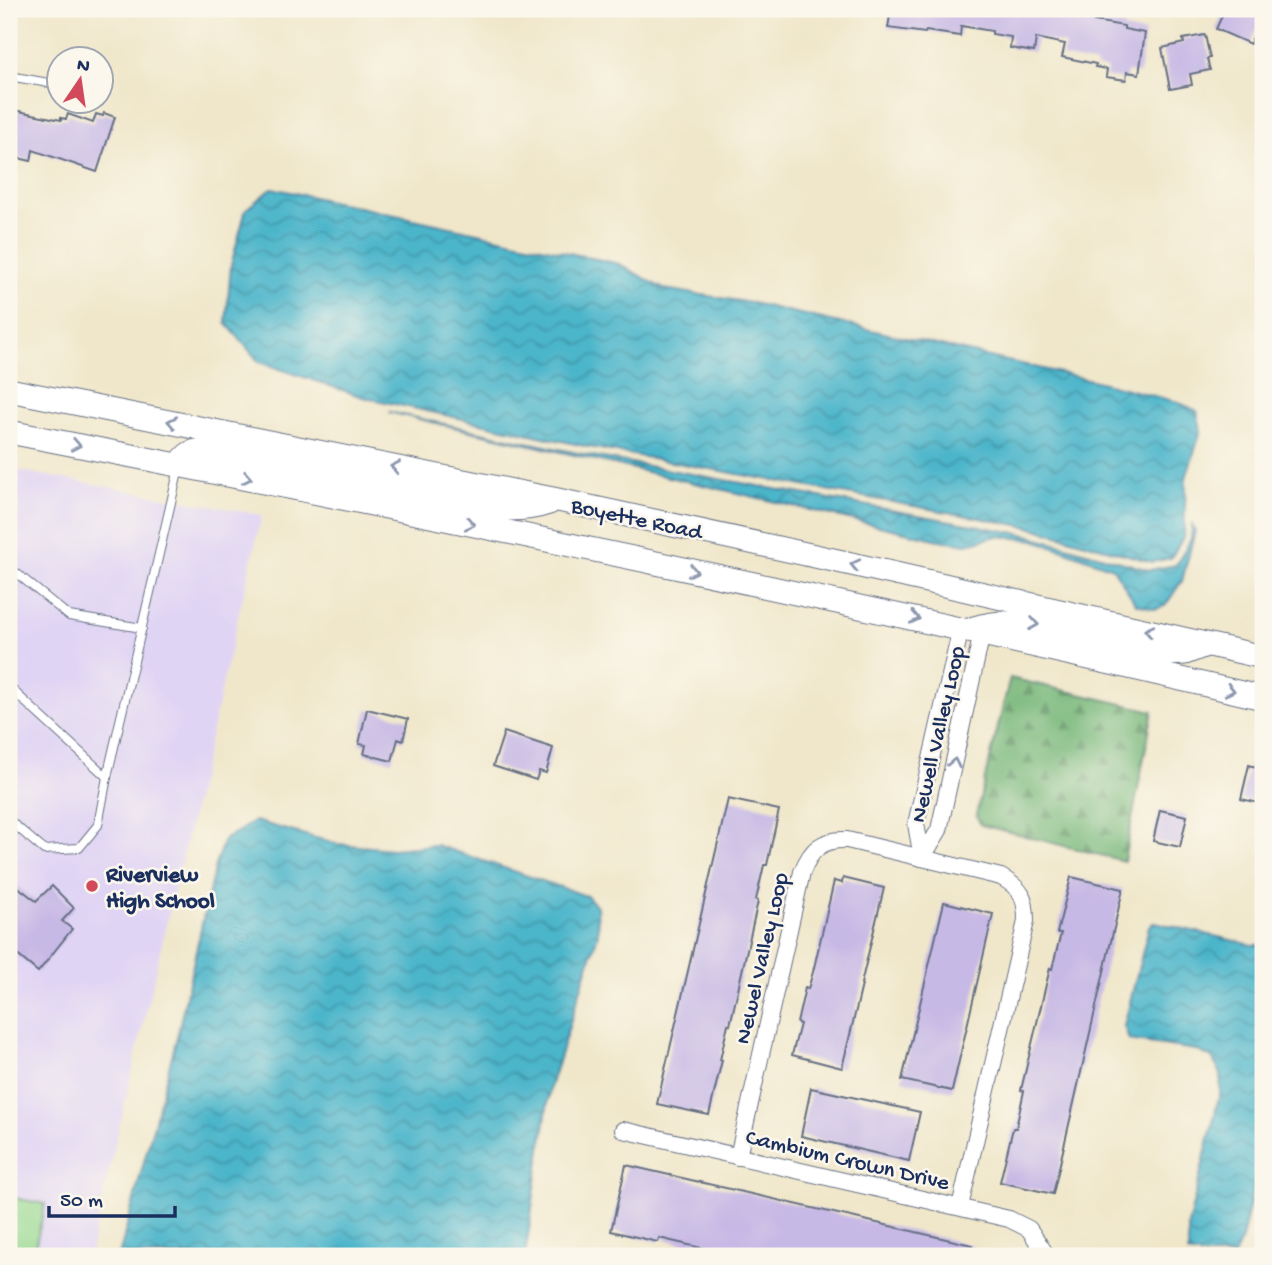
<svg xmlns="http://www.w3.org/2000/svg" width="1272" height="1265" font-family="'Gochi Hand',sans-serif">
  <defs>
    <pattern id="forest-firs" width="22" height="20" patternUnits="userSpaceOnUse" patternTransform="scale(1.75)"><rect width="22" height="20" fill="#78b87a"/><path d="M5 1l3.5 6h-7zM16 11l3.5 6h-7z" fill="#629667"/></pattern>
    <pattern id="water-waves" width="16" height="10" patternUnits="userSpaceOnUse" patternTransform="scale(1.75)"><rect width="16" height="10" fill="#4cb5ca"/><path d="M0 5q4-4 8 0t8 0" fill="none" stroke="#3e94a7"/></pattern>
  </defs>
  <rect width="100%" height="100%" fill="#fbf7ec"/>
  <filter id="ink" filterUnits="userSpaceOnUse"><feTurbulence type="fractalNoise" baseFrequency=".0143" numOctaves="2"/><feDisplacementMap in="SourceGraphic" scale="14" xChannelSelector="R" yChannelSelector="G"/><feConvolveMatrix kernelMatrix="1 2 1 2 8 2 1 2 1" color-interpolation-filters="sRGB"/></filter>
  <filter id="wash" filterUnits="userSpaceOnUse"><feTurbulence type="fractalNoise" baseFrequency=".00686" numOctaves="4" result="noise"/><feDisplacementMap in="SourceGraphic" scale="28" xChannelSelector="R" yChannelSelector="G"/><feGaussianBlur stdDeviation="1.57" result="paint"/><feColorMatrix in="noise" values="0 0 0 0 0 0 0 0 0 0 0 0 0 0 0 0 0 1.4 0 .05"/><feComposite in="paint" operator="in"/></filter>
  <g filter="url(#wash)">
    <rect width="100%" height="100%" fill="#f0e7ca"/>
    <polygon fill="#e0d4f4" points="9,469 262,515 89,1256 9,1256"/>
    <polygon fill="#96d88f" stroke="#588476" stroke-width="2" points="9,1197 45,1204 33,1256 9,1256"/>
    <polygon fill="url(#forest-firs)" stroke="#4a746c" stroke-width="2" points="1010,678 1153,711 1124,861 981,825 976,815"/>
    <g fill="url(#water-waves)" stroke="#347294" stroke-width="2">
      <polygon points="272,188 619,264 664,289 752,303 1100,382 1177,402 1197,411 1201,431 1186,478 1184,536 1171,558 1152,562 1029,527 589,447 363,397 259,362 226,323 231,265 246,209"/>
      <polygon points="389,412 587,455 1028,535 1149,570 1176,565 1191,539 1192,525 1195,531 1182,581 1165,606 1156,609 1136,604 1113,568 1035,540 997,536 967,544 939,540"/>
      <polygon points="255,821 337,844 393,849 436,845 587,896 597,906 598,934 550,1087 525,1256 119,1256 177,1037 215,865 224,840"/>
      <polygon points="1155,922 1252,945 1263,945 1263,1145 1242,1239 1234,1256 1201,1256 1188,1253 1188,1225 1220,1093 1221,1074 1212,1058 1196,1050 1129,1040 1124,1026 1149,926"/>
    </g>
    <g id="blocks">
      <g fill="#c7b9e5">
        <polygon points="891,9 1096,9 1094,21 1124,26 1124,29 1145,33 1139,74 1127,72 1126,80 1106,77 1107,69 1095,67 1096,64 1062,57 1065,44 1036,38 1034,52 1010,48 1011,37 992,34 992,31 961,26 960,36 926,31 925,33 888,28"/>
        <polygon points="1225,9 1263,9 1263,28 1258,26 1250,44 1216,29"/>
        <polygon points="1205,35 1210,58 1207,59 1210,70 1190,74 1192,85 1170,89 1162,48 1184,43 1183,39"/>
        <polygon points="9,109 61,120 61,118 66,119 68,114 93,123 96,114 103,116 104,113 115,117 97,172 33,150 31,161 9,156"/>
        <polygon points="367,709 408,719 403,741 398,739 392,761 364,754 366,745 359,744"/>
        <polygon points="504,732 553,748 546,773 539,771 536,780 493,766"/>
        <polygon points="1249,765 1263,769 1263,804 1241,799"/>
        <polygon points="728,799 779,810 767,865 764,865 756,900 758,901 730,1025 728,1024 720,1060 722,1060 709,1115 657,1104"/>
        <polygon points="1160,810 1187,816 1180,847 1153,841"/>
        <polygon points="1071,877 1123,889 1053,1194 1000,1182 1013,1128 1016,1128 1024,1091 1021,1090 1050,968 1052,969 1061,933 1057,933"/>
        <polygon points="843,878 884,888 861,984 862,985 842,1068 792,1055 800,1024 797,1023 805,988 808,989 813,972 834,881 842,883"/>
        <polygon points="9,880 36,901 52,886 74,908 62,921 72,929 38,972 9,948"/>
        <polygon points="944,902 993,914 952,1091 902,1080"/>
        <polygon points="811,1088 920,1112 909,1161 801,1136"/>
        <polygon points="626,1165 972,1245 969,1256 735,1256 659,1238 658,1242 611,1231"/>
      </g>
    </g>
  </g>
  <g filter="url(#ink)">
    <use href="#blocks" fill-opacity="0" stroke="#666f84" stroke-width="2"/>
    <g fill="none" stroke-linecap="round" stroke-linejoin="round">
      <defs>
        <g id="service">
          <polyline points="9,76 60,85"/>
          <polyline points="9,567 69,616 142,628"/>
          <polyline points="9,687 107,777 179,468"/>
          <polyline points="9,820 44,850 79,848 98,825 107,777"/>
        </g>
        <g id="minor">
          <polyline points="922,858 916,824 961,628"/>
          <polyline points="922,858 939,830 982,633"/>
          <polyline points="623,1130 1009,1219 1029,1229 1047,1256"/>
          <path d="M 738,1157 L 802,872 C 811,849 822,839 847,840 L 1001,877 C 1022,889 1026,897 1026,921 L 960,1207"/>
        </g>
        <g id="secondary">
          <polyline points="9,390 558,500 847,563 1263,657"/>
          <path d="M 9,432 C 428,513 847,601 1263,698"/>
          <path d="M 180,465 C 186,453 192,451 204,450 L 489,508 C 509,510 529,510 549,503"/>
          <path d="M 974,628 C 1013,616 1048,627 1087,636 C 1114,642 1140,648 1167,654 L 1185,653 L 1206,645"/>
        </g>
      </defs>
      <use href="#service" stroke="#666f84" stroke-width="10"/>
      <use href="#minor" stroke="#666f84" stroke-width="18"/>
      <use href="#secondary" stroke="#666f84" stroke-width="25"/>
      <use href="#service" stroke="#fff" stroke-width="8"/>
      <use href="#minor" stroke="#fff" stroke-width="16"/>
      <use href="#secondary" stroke="#fff" stroke-width="23"/>
    </g>
    <defs><path id="oneway-chevron" d="M-2-3.5L2.5 0L-2 3.5" fill="none" stroke-width="1.6" stroke-linecap="round" stroke-linejoin="round" transform="scale(1.75)"/></defs>
    <g stroke="#8d97ae">
      <use href="#oneway-chevron" transform="translate(172 422) rotate(-169)"/>
      <use href="#oneway-chevron" transform="translate(76 445) rotate(11)"/>
      <use href="#oneway-chevron" transform="translate(395 467) rotate(-169)"/>
      <use href="#oneway-chevron" transform="translate(247 478) rotate(11)"/>
      <use href="#oneway-chevron" transform="translate(470 524) rotate(12)"/>
      <use href="#oneway-chevron" transform="translate(855 565) rotate(-167)"/>
      <use href="#oneway-chevron" transform="translate(693 571) rotate(12)"/>
      <use href="#oneway-chevron" transform="translate(915 618) rotate(12)"/>
      <use href="#oneway-chevron" transform="translate(1034 624) rotate(9)"/>
      <use href="#oneway-chevron" transform="translate(1149 631) rotate(-167)"/>
      <use href="#oneway-chevron" transform="translate(1230 690) rotate(13)"/>
      <use href="#oneway-chevron" transform="translate(954 763) rotate(-78)"/>
    </g>
  </g>
  <circle fill="#d1495b" stroke="#fbf7ec" stroke-width="2.5" cx="92" cy="886" r="7"/>
  <g text-anchor="middle" stroke-width="5" stroke-linejoin="round" paint-order="stroke">
    <g font-size="23" fill="#1b2f5e" stroke="#fbf7ec">
      <text transform="translate(637 517) rotate(12)" y="8">Boyette Road</text>
      <text transform="translate(936 734) rotate(-77)" y="8">Newell Valley Loop</text>
      <text transform="translate(760 958) rotate(-77)" y="8">Newel Valley Loop</text>
      <text transform="translate(848 1158) rotate(13)" y="8">Cambium Crown Drive</text>
    </g>
    <g font-size="23" font-weight="bold" fill="#1b2f5e" stroke="#fbf7ec" text-anchor="start">
      <text x="106" y="881">Riverview<tspan x="106" dy="26">High School</tspan></text>
    </g>
  </g>
  <rect width="1272" height="1265" fill="none" stroke="#fbf7ec" stroke-width="35"/>
  <g transform="translate(80 80) rotate(13)"><circle r="33" fill="#fbf7ec" stroke="#a1a7b3" stroke-width="2"/>
  <path d="M0-5L12 26L0 18L-12 26Z" fill="#d1495b"/>
  <text y="-10" font-size="19" font-weight="bold" text-anchor="middle" fill="#1b2f5e">N</text>
  </g>
  <path d="M49 1206v10h126v-10" fill="none" stroke="#1b2f5e" stroke-width="3.5"/>
  <text x="60" y="1206" font-size="21" fill="#1b2f5e" stroke="#fbf7ec" stroke-width="5" paint-order="stroke">50 m</text>
</svg>
